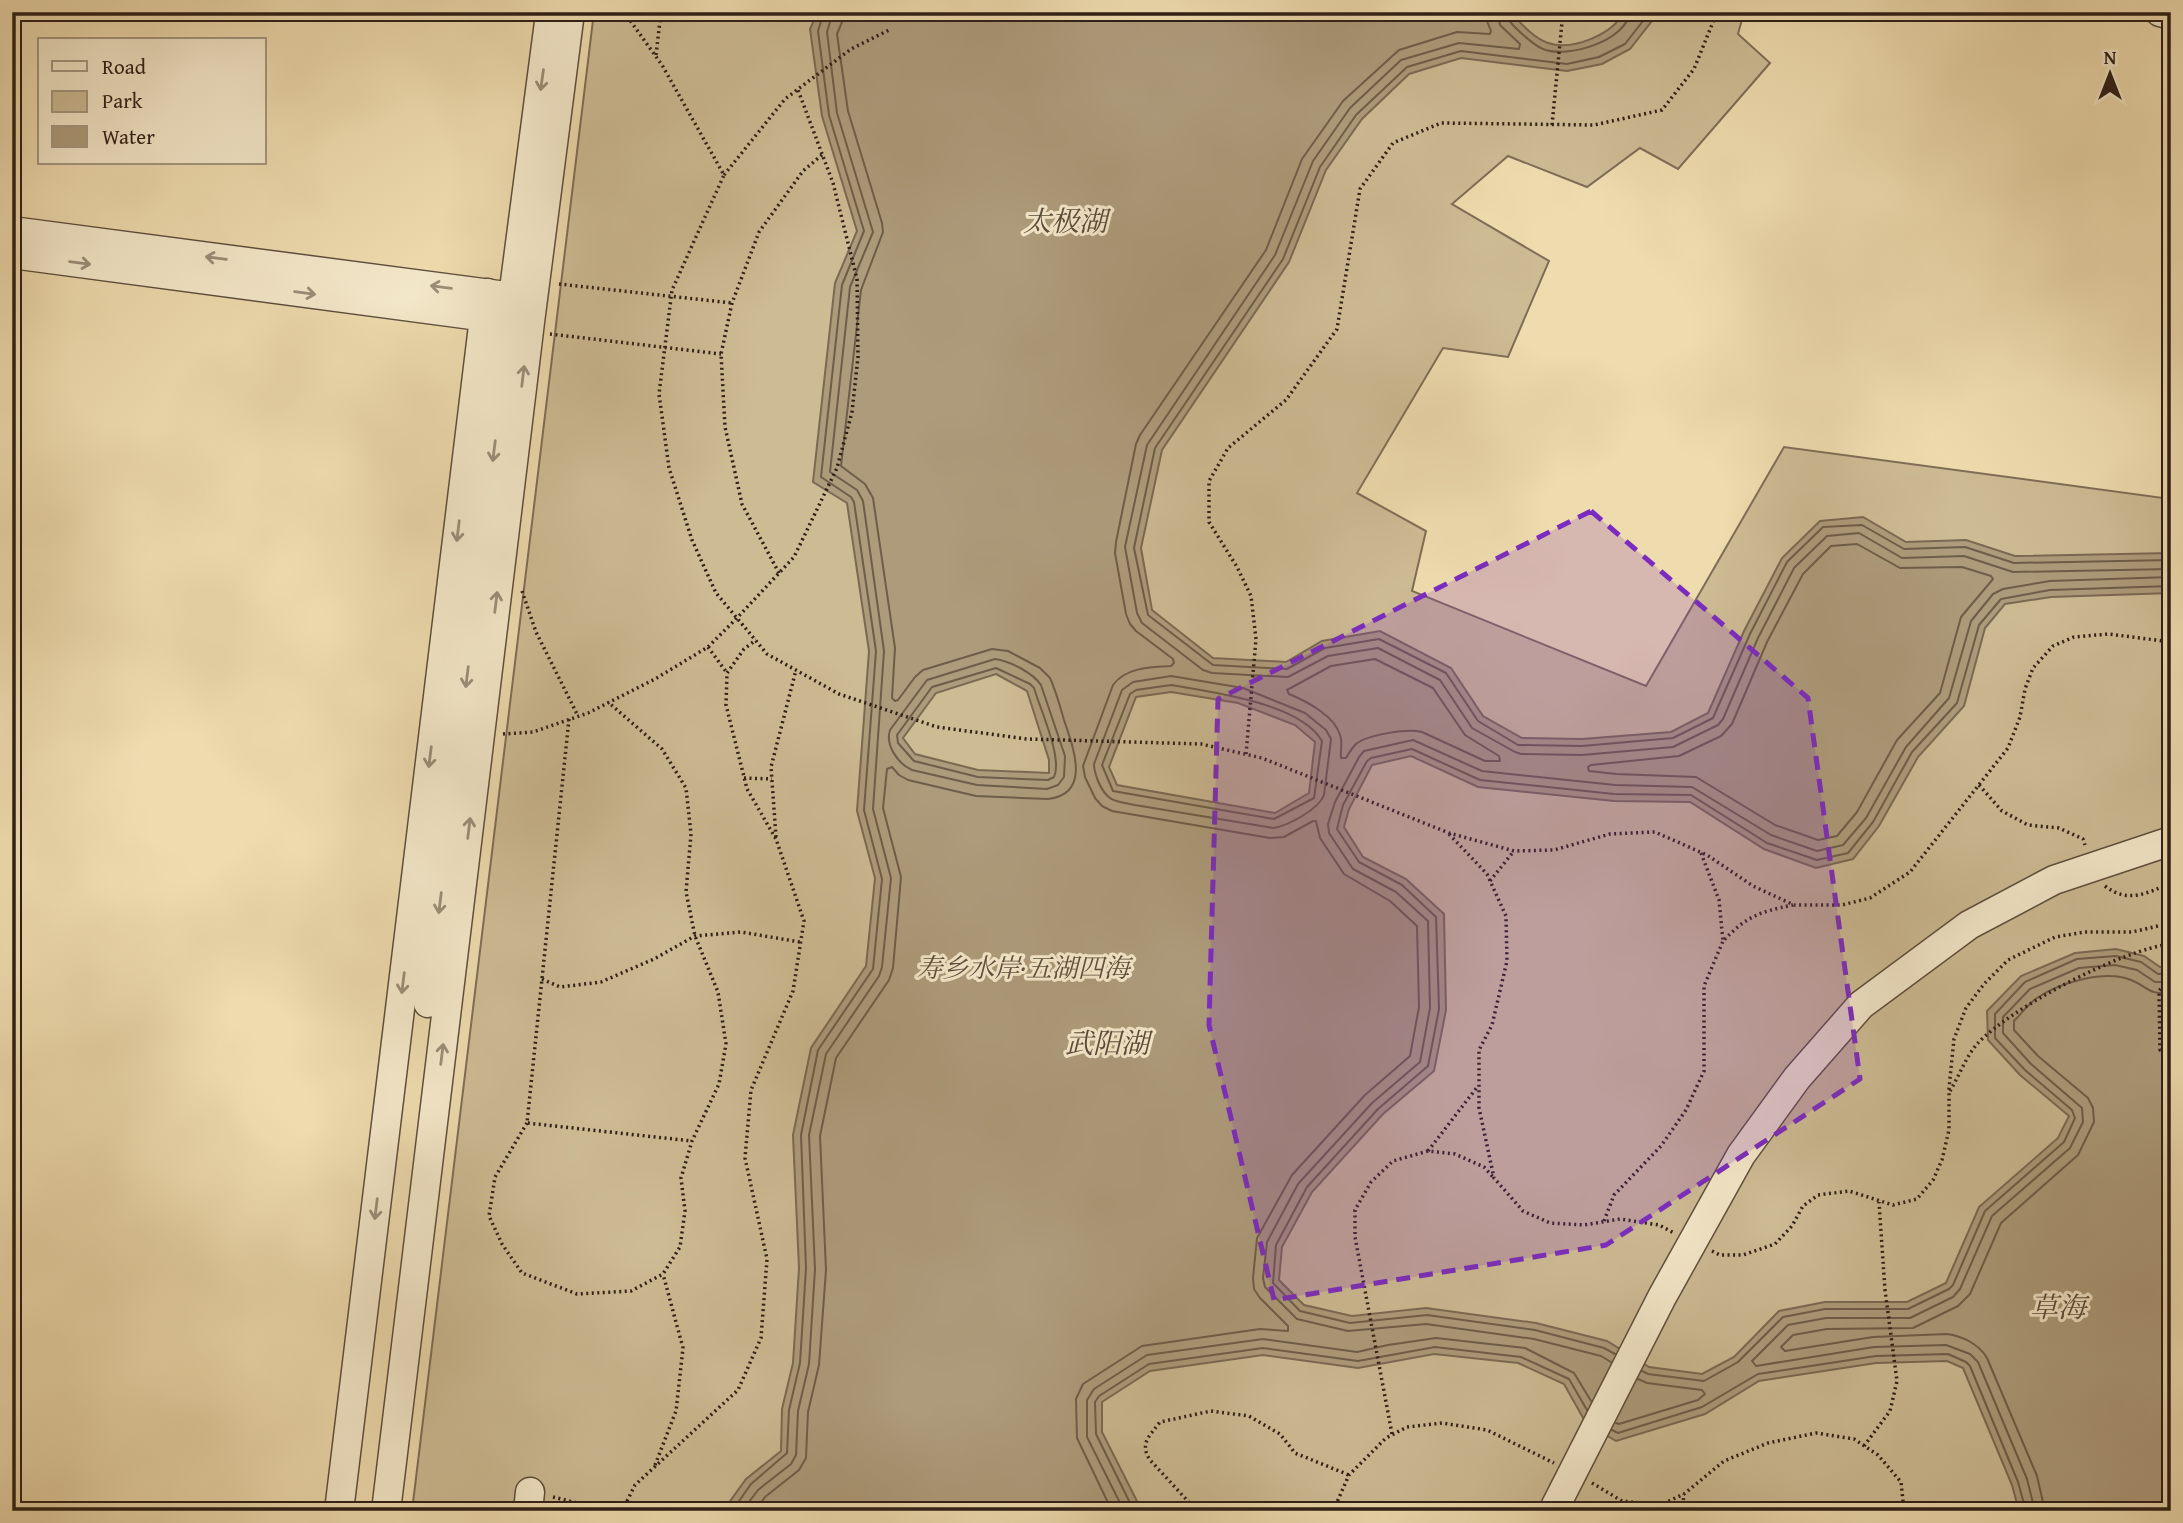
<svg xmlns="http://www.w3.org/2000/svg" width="2183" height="1523" font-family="'Gentium Book Plus','Noto Serif SC',serif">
  <rect width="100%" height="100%" fill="#eedbae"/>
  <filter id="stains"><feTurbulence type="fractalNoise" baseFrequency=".00286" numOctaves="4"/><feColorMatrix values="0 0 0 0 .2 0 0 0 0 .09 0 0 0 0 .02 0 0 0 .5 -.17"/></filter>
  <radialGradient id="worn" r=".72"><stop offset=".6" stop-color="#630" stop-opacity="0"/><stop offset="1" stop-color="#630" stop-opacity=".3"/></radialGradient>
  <polygon fill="#cdbb94" stroke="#7e6d56" stroke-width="2" points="594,12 1744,12 1738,34 1770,63 1678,169 1640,148 1587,187 1508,156 1452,204 1549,261 1508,357 1443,348 1357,493 1426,531 1412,591 1646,686 1784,447 2171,499 2171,1511 412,1511"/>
  <path fill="#ad9b7b" stroke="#7a6953" stroke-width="2" fill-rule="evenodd" d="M 818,12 L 1510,12 C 1521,23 1533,38 1548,43 C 1572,51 1612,35 1624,12 L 1659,12 L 1630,49 L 1602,64 L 1567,71 L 1461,58 L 1409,74 L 1362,119 L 1326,170 L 1289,262 L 1162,450 L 1141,548 L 1152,610 L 1213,658 L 1286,662 L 1322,641 L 1380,631 L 1451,668 L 1483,716 L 1522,738 L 1582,739 L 1671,732 L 1708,713 L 1744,631 L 1782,558 L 1820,521 L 1863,517 L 1906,542 L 1966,540 L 2015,556 L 2171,553 L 2171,593 L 2051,597 L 2005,604 L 1985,628 L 1964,706 L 1918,757 L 1879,826 L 1853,859 L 1816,868 L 1764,849 L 1690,802 L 1614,801 L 1478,787 L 1411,756 L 1372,765 L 1349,809 L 1344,827 L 1363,857 L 1406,879 L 1444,914 L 1446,1010 L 1434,1071 L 1383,1114 L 1312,1192 L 1282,1247 L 1279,1280 L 1304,1305 L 1352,1316 L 1426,1308 L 1536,1323 L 1607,1341 L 1649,1367 L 1702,1374 L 1734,1357 L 1779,1311 L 1825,1302 L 1907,1302 L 1946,1283 L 1979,1207 L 2058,1138 L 2069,1116 L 2020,1075 L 1988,1040 L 1987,1011 L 2021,976 L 2075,953 L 2116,949 L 2144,956 L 2160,967 L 2171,966 L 2171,1511 L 2019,1511 L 2012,1485 L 1963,1368 L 1947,1361 L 1876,1363 L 1759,1381 L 1705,1414 L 1616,1441 L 1586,1423 L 1564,1384 L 1518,1363 L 1434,1354 L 1358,1368 L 1263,1355 L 1150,1371 L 1102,1402 L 1102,1432 L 1142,1511 L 723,1511 L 746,1479 L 781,1451 L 782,1409 L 793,1363 L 799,1268 L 793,1135 L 811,1048 L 866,966 L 875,878 L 857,811 L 869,651 L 847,503 L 813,482 L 835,283 L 857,231 L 822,116 L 810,29 ZM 996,674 L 1027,691 L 1049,760 L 1049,773 L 978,770 L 915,754 L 903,738 L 936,693 ZM 1171,692 L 1238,703 L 1295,725 L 1315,742 L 1309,793 L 1275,813 L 1117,785 L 1109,767 L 1136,697 Z"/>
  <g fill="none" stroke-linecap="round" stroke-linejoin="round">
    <g stroke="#6e5d49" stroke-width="2">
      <polyline points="1497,12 1500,25 1520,44 1519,49 1459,43 1401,60 1350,108 1313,161 1275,255 1147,445 1125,547 1137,613 1142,623 1203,670 1212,673 1288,677 1328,656 1378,648 1440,680 1472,728 1515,752 1521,754 1582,755 1673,747 1718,725 1723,719 1758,638 1794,568 1827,536 1859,533 1902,558 1964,556 2013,572 2171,569"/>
      <path d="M 1506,12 C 1507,21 1515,27 1521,33 C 1528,39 1535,46 1543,49 C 1567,59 1626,41 1630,12"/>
      <polyline points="1650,12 1625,44 1599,57 1567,64 1461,51 1407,67 1356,115 1320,167 1283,259 1155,448 1134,548 1148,615 1213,665 1287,669 1325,648 1379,639 1446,673 1478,721 1518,745 1582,746 1673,738 1713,718 1750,634 1787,562 1823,527 1862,525 1904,549 1965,547 2014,563 2171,560"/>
      <polygon points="1857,544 1900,568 1962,567 1991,576 1993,579 1961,617 1940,693 1897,740 1857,812 1837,836 1818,840 1775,825 1696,777 1616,774 1589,771 1588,767 1591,765 1679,756 1721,736 1732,724 1767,642 1803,574 1831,546"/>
      <path d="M 995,659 C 1010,661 1033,673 1041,685 L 1065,756 L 1064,777 L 1058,785 L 1047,789 L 977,785 L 912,770 C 898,764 885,745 890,730 L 927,680 Z"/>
      <path d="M 1375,659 L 1433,688 L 1465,735 L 1499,756 L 1500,761 L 1485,761 L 1422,732 C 1408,728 1367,735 1356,744 C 1352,748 1349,753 1346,758 L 1341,758 C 1340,751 1343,743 1340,735 C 1335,716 1306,701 1289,694 L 1287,690 L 1331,666 Z"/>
      <path d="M 996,668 L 1030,684 L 1034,688 C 1040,709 1063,758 1054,777 L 1048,780 L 978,777 L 914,761 L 898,743 L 897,735 L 932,687 Z"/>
      <path d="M 1171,676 L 1243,688 L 1305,713 L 1326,730 L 1331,739 L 1324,795 C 1319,809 1288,826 1273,828 L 1135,805 C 1115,801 1107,802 1098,781 C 1096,775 1094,771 1094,764 L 1122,690 L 1133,682 Z"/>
      <path d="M 1171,685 C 1212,692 1300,703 1322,741 L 1314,798 L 1274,819 L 1113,791 L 1102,765 L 1130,694 L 1136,690 Z"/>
      <polyline points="1615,1354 1604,1348 1535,1330 1427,1315 1350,1323 1300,1311 1273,1283 1276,1245 1307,1187 1378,1109 1428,1066 1439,1009 1436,917 1402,885 1359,862 1337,829 1343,805 1367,761 1371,758 1412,749 1480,780 1614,794 1691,795 1767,843 1817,860 1848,853 1873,822 1912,752 1957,703 1979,625 2001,599 2050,590 2171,586"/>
      <polyline points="1611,1362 1601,1356 1534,1339 1426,1324 1348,1331 1297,1319 1265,1287 1263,1278 1267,1242 1298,1184 1372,1103 1420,1062 1430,1008 1428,921 1396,892 1353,869 1329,833 1328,824 1335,802 1359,757 1364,751 1413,740 1482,771 1615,785 1692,787 1771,835 1817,851 1843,845 1866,818 1906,747 1949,698 1971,621 1993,594 2003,589 2050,581 2171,577"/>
      <polyline points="1642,1371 1648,1374 1704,1381 1738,1362 1783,1317 1825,1309 1908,1309 1949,1289 1953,1285 1985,1211 2064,1142 2075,1118 2072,1110 2025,1070 1995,1038 1995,1014 2025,982 2077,959 2116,956 2141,962 2158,974 2171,973"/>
      <polyline points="1616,1423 1619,1424 1698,1400 1705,1394 1702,1390 1647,1383 1638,1379"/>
      <polyline points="1612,1430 1618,1433 1702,1407 1758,1374 1876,1356 1948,1354 1966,1362 1970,1366 2018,1482 2026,1511"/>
      <polyline points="732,1511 751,1484 787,1453 789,1410 800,1363 806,1268 801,1135 818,1050 873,969 882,879 864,810 876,651 854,502 851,497 821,477 842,285 864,231 829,115 818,31 824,12"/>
      <polyline points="742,1511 758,1490 791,1464 796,1455 798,1411 809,1364 815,1269 809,1135 826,1054 879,976 882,967 891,878 873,809 884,651 863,501 857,490 830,472 850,287 873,232 837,113 827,32 833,12"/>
      <path d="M 755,1511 L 765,1497 L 799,1470 L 806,1458 L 808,1412 L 819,1365 L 826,1270 L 820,1136 L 836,1058 L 889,980 L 893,968 L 901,877 L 883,808 L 887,769 L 892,767 L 899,775 L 908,780 L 976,796 L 1048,799 C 1092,794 1073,747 1064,720 C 1060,706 1056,691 1050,678 L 1040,668 L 1008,651 L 992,649 L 923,670 L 915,677 L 898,700 L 895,701 L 892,698 L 895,648 L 873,498 L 865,484 L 841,466 L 861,290 L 883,232 L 882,223 L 848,111 L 837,34 L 842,22 L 844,12"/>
      <path d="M 1112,1511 L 1077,1438 L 1076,1399 L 1083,1384 L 1142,1346 L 1260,1329 L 1288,1331 L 1288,1326 L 1260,1298 L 1254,1289 L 1253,1278 L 1257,1238 L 1292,1175 L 1365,1095 L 1410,1056 L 1419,1007 L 1417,926 L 1390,901 L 1344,874 L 1320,838 L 1316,821 L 1313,821 L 1284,837 L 1270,838 L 1112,811 L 1102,806 L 1095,798 L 1085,777 L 1083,766 L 1113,685 C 1126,667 1151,667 1171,666 L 1174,663 L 1173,659 L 1136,631 L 1130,624 L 1126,614 L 1115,553 L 1116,542 L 1136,444 L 1140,435 L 1266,250 L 1302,159 L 1343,101 L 1399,50 L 1457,32 L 1490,34 L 1491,31 L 1487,21 L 1486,12"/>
      <polyline points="1124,1511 1087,1437 1087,1400 1094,1389 1147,1355 1263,1339 1357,1352 1388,1345 1436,1338 1525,1348 1574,1373 1591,1401"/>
      <polyline points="1134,1511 1096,1434 1095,1402 1099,1396 1149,1364 1263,1348 1358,1361 1435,1347 1521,1357 1569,1379 1587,1410"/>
      <polyline points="2035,1511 2027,1479 1978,1362 1970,1354 1946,1345 1874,1347 1756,1366 1752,1361 1788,1325 1826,1318 1910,1318 1953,1297 1960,1289 1992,1216 2070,1148 2083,1122 2082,1108 2031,1064 2003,1033 2003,1017 2030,989 2079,968 2115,965 2137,970 2155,982 2171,982"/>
      <path d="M 2045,1511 L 2037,1476 L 1987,1358 C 1979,1344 1962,1336 1947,1334 L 1873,1337 L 1785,1351 L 1781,1347 L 1793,1335 L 1827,1329 L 1913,1328 L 1958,1306 L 1970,1294 L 2001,1223 L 2078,1155 L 2094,1122 L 2093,1108 L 2088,1098 L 2038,1056 L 2014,1030 L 2014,1021 C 2021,1014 2029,1003 2037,998 C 2059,983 2105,969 2131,980 C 2149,987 2147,995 2171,993"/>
    </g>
    <defs>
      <g id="minor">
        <polyline points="2160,12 2171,15"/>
        <polyline points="12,231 506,296"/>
        <polyline points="12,254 502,319"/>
        <polyline points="428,1003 510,320 549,22"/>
        <polyline points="339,1511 487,293"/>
        <polyline points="386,1511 530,322 570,12"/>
        <polyline points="528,1511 530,1492"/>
        <polyline points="1553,1511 1662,1297 1741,1155 1797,1078 1861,1005 1969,925 2054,880 2171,841"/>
      </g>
    </defs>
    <use href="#minor" stroke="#5e4e3d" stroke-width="31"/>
    <g stroke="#2e1f17" stroke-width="3.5" stroke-dasharray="2 3.5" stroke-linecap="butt">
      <polyline points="624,12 662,65 724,175 672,290 659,394 669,468 692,540 716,593 767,654 839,694 937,727 1027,739 1201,744 1262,758 1449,833 1514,851 1554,850 1610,834 1655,832 1707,855 1753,886 1794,905 1842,905 1870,898 1910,872 2008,748 2020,717 2025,689 2033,668 2053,646 2074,637 2109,634 2171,642"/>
      <polyline points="632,21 633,12"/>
      <polyline points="656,55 661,12"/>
      <polyline points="1552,125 1563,12"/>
      <polyline points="724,175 785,99 851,49 891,29"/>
      <polyline points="559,284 732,303"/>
      <polyline points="550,334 721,354"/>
      <polyline points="779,573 742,504 725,427 721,354 732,303 759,232 803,171 823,154"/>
      <polyline points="522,591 536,632 578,716"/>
      <polyline points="708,647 727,673"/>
      <polyline points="569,719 527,1123 692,1141"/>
      <polyline points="503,734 533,732 588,713 655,679 708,647 737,618 794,557 837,468 852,412 858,357 857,279 833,183 798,90"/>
      <polyline points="1246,754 1256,639 1251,596 1237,567 1209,522 1209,481 1228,448 1286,400 1337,329 1360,189 1393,143 1441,123 1594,125 1662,110 1694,69 1717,12"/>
      <polyline points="744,778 772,779"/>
      <polyline points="1979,785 2002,811 2028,825 2059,828 2083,839 2085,845"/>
      <polyline points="1449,834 1487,874 1506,916 1507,961 1492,1025 1479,1050 1479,1108 1494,1178 1523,1211 1550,1223 1584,1225 1620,1219 1659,1225 1674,1233"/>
      <polyline points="776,837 771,767 796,670"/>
      <path d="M 1701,853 L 1719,900 L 1723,941 C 1747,916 1759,912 1793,905"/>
      <polyline points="1490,881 1514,851"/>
      <path d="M 2105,886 C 2128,904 2147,893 2171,883"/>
      <polyline points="2171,976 2159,991 2160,1050 2171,1053"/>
      <polyline points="542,979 560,987 601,982 654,959 695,936 741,932 800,942"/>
      <path d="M 1950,1091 C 1959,1076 1966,1057 1977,1044 C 2010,1008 2123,949 2171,944"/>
      <polyline points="527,1123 495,1177 489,1216 502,1244 522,1273 577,1294 631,1291 663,1274 680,1247 685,1211 681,1178 692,1141 719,1084 726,1044 718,992 695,936 686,892 691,834 686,788 662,749 608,702"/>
      <polyline points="1428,1151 1478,1086"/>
      <polyline points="1604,1221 1614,1195 1661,1146 1686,1110 1704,1071 1704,986 1723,941"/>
      <polyline points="1712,1251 1720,1255 1743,1255 1775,1244 1792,1226 1803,1206 1818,1195 1849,1191 1893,1205 1917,1199 1933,1180 1942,1160 1949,1130 1949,1088 1954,1039 1966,1008 1984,984 2008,960 2055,937 2085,932 2132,932 2171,923"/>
      <polyline points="1392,1434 1355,1237 1355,1210 1371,1182 1393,1161 1428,1151 1455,1154 1484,1167 1493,1177"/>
      <polyline points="1864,1446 1890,1411 1897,1381 1885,1290 1879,1202"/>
      <polyline points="655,1465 676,1411 683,1348 663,1274"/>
      <polyline points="1592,1483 1622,1501 1660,1505 1684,1494 1724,1461 1768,1443 1816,1433 1854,1439 1878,1455 1901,1482 1904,1511"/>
      <polyline points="553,1497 611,1511"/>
      <polyline points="622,1511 635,1485 738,1390 761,1338 767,1259 745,1158 751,1090 793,991 804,921 776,839 747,789 726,705 727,673 744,649 756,640"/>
      <path d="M 1197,1511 L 1150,1460 C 1139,1443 1150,1436 1160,1422 L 1211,1411 L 1249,1416 L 1280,1434 L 1295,1453 L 1349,1475"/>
      <polyline points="1333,1511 1349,1475 1386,1438 1407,1427 1442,1423 1487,1430 1554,1463"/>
      <polyline points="1682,1511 1684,1494"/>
    </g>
    <use href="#minor" stroke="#f4e8ca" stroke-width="28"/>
  </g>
  <defs><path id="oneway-shaft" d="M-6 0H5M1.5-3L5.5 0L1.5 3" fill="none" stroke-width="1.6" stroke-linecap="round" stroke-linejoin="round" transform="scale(1.75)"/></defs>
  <g stroke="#9b8e79">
    <use href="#oneway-shaft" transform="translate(542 80) rotate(98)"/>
    <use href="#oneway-shaft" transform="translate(216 258) rotate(-173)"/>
    <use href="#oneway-shaft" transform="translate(80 263) rotate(7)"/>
    <use href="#oneway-shaft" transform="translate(441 287) rotate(-173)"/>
    <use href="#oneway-shaft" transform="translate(305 293) rotate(7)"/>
    <use href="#oneway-shaft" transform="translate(523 376) rotate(-83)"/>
    <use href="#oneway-shaft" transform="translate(494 451) rotate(97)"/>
    <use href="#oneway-shaft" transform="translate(458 531) rotate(97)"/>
    <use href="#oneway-shaft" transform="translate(496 602) rotate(-83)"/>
    <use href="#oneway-shaft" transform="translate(467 677) rotate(97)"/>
    <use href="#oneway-shaft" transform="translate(430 757) rotate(97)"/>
    <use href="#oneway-shaft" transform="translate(469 828) rotate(-83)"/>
    <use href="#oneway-shaft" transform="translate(440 903) rotate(97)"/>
    <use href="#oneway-shaft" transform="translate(403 983) rotate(97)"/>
    <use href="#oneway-shaft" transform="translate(442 1054) rotate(-83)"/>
    <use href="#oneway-shaft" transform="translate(376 1209) rotate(97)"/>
  </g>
  <path fill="#7b2cbf" fill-opacity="0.2" stroke="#7b2cbf" stroke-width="5" stroke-dasharray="14 9" stroke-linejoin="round" d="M 1591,511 L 1808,698 L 1860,1079 L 1606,1245 L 1274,1300 L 1209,1025 L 1218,699 Z"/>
  <g text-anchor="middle" stroke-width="6" stroke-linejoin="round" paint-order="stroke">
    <g font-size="26" font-style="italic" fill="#5e4e3c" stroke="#f4e8ca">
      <text x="1023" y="977">寿乡水岸·五湖四海</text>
    </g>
    <g font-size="28" font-style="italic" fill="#5a4a3a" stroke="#f4e8ca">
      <text x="1065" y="231">太极湖</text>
      <text x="1107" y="1053">武阳湖</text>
      <text x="2058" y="1317">草海</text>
    </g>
  </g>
  <rect width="2183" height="1523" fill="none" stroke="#eedbae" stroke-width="42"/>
  <rect x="14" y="14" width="2155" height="1495" fill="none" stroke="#2e1f17" stroke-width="3.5"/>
  <rect x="21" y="21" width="2141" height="1481" fill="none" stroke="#2e1f17" stroke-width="2"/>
  <rect x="38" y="38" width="228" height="126" fill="#f4e8ca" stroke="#a59882" stroke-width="2"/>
  <rect x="52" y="61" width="35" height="10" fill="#f4e8ca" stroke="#a59882" stroke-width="2"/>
  <text x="102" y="74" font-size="21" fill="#2e1f17">Road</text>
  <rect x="52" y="91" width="35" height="21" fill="#cdbb94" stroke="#a59882" stroke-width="2"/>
  <text x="102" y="108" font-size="21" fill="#2e1f17">Park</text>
  <rect x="52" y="126" width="35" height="21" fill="#ad9b7b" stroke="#a59882" stroke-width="2"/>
  <text x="102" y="144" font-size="21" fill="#2e1f17">Water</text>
  <g transform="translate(2110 74)" stroke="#f4e8ca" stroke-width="5" paint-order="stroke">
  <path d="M0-5L12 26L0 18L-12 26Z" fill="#2e1f17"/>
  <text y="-10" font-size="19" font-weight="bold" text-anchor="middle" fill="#2e1f17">N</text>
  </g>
  <rect width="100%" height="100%" filter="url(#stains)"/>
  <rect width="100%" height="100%" fill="url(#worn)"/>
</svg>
